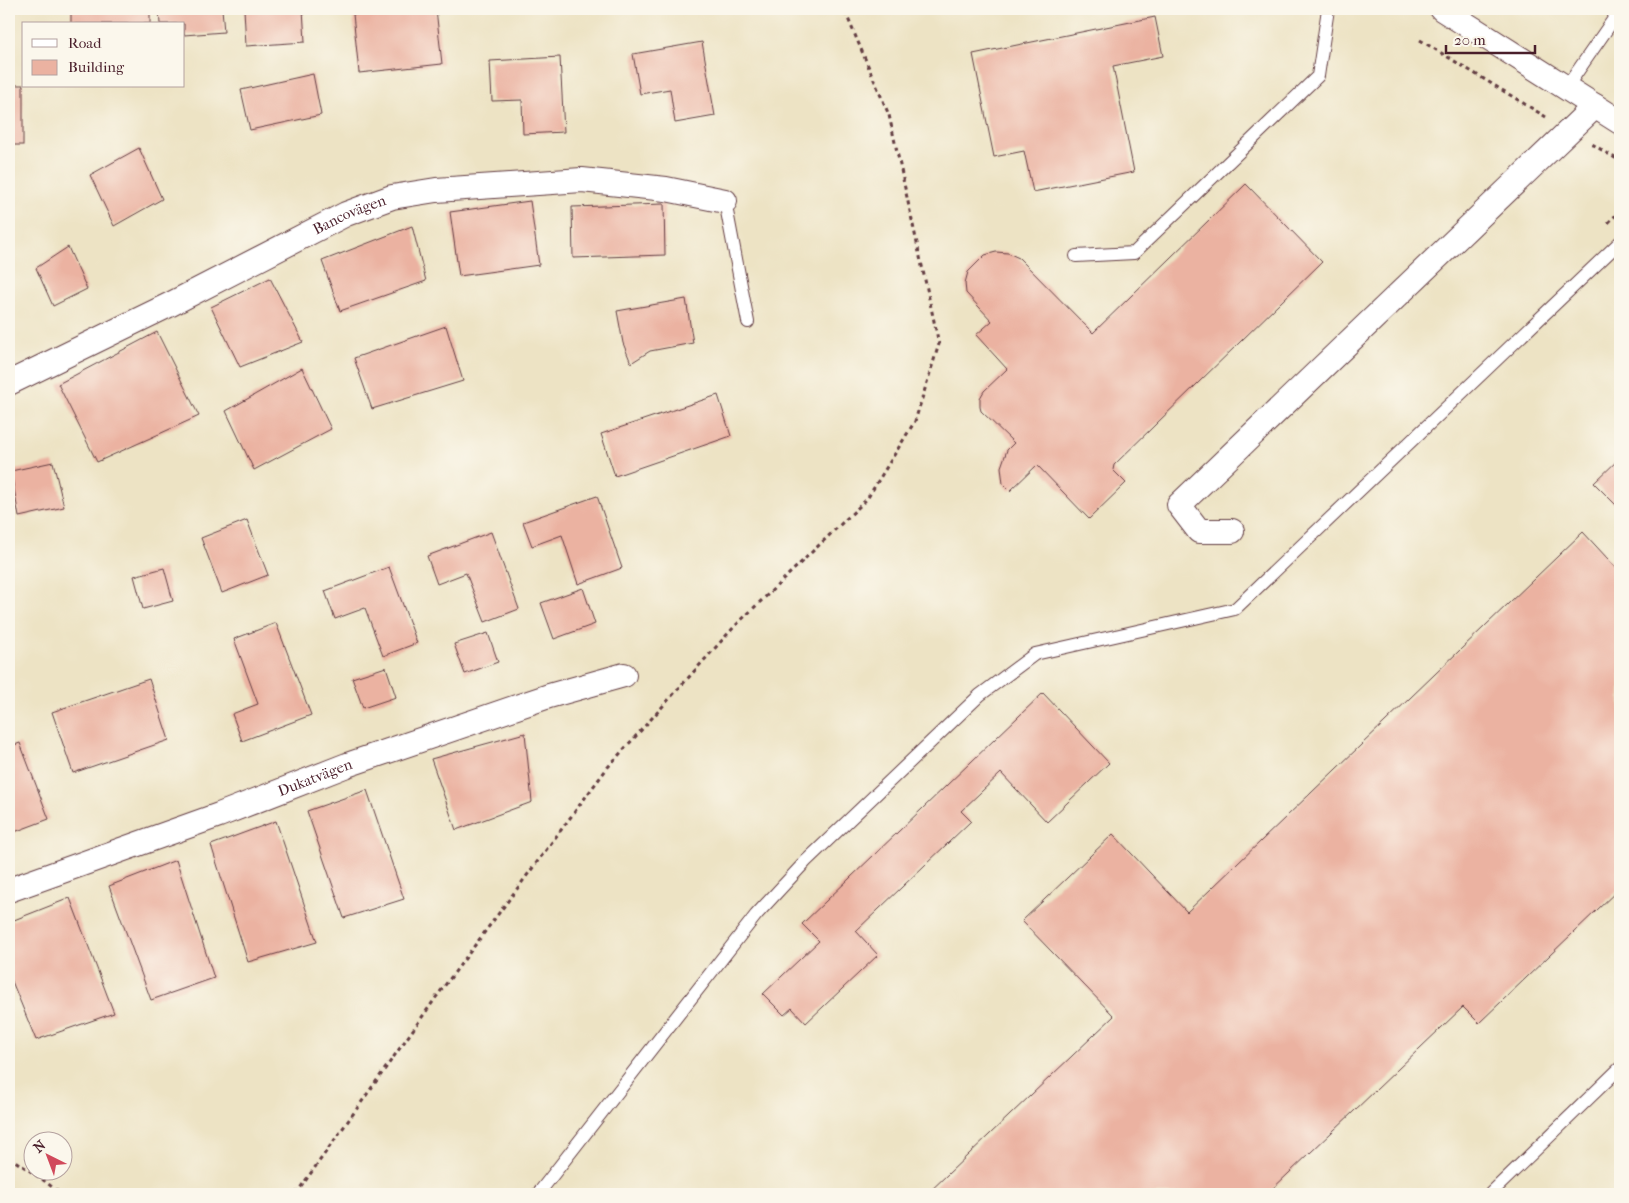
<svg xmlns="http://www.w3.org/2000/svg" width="1629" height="1203" font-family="'IM FELL French Canon',serif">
  <rect width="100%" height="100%" fill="#fbf7ec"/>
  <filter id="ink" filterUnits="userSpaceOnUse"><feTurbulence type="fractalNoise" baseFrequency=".02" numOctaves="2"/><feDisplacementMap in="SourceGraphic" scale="10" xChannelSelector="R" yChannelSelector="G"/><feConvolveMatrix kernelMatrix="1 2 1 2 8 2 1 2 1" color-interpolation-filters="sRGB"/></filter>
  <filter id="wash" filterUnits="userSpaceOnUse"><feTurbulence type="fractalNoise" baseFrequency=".0096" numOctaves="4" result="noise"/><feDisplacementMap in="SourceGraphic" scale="20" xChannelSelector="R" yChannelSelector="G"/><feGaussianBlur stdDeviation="1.12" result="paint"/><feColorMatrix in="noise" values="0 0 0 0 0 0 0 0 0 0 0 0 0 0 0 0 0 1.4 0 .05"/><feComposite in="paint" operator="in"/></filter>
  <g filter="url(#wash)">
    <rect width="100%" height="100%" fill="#ede3c4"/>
    <g id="blocks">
      <g fill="#ebb2a1">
        <rect x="71" y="9" width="79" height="15"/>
        <polygon points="159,9 222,9 224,32 184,35 184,24 160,24"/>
        <polygon points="244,9 303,9 305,42 246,46"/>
        <polygon points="402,9 436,9 442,64 359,73 353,14"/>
        <polygon points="1155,17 1163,56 1113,66 1134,172 1033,192 1024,151 994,157 973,54"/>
        <polygon points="702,42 715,116 675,123 670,89 640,94 633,54"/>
        <polygon points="560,57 564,132 523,134 522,100 492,101 490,61"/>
        <polygon points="313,74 321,115 250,130 241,90"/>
        <rect x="9" y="85" width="14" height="60"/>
        <polygon points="139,148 162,199 114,226 90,175"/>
        <polygon points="1246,184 1322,262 1114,465 1113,470 1126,483 1089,519 1037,465 1010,491 1003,484 1001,467 1007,450 1014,443 981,411 980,407 980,398 984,391 1007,369 976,335 992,321 966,293 965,283 968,272 985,255 996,252 1008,253 1019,258 1093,333"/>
        <polygon points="530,201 539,265 459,276 450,212"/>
        <polygon points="664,204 665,255 573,258 572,207"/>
        <polygon points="412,226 426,281 340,311 322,261"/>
        <polygon points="68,247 87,289 53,306 36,268"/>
        <polygon points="270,278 303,342 240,367 211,307"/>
        <polygon points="686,299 693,343 650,351 631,363 623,343 617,311"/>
        <polygon points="446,326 463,381 372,409 354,358"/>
        <polygon points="157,332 199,416 97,462 58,384"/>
        <polygon points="302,368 331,429 254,470 226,411"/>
        <polygon points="718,395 731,436 615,476 601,434"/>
        <polygon points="1620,458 1620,509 1594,483"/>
        <polygon points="53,462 64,507 19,517 11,471"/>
        <polygon points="597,496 622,568 578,584 562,535 532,546 523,522"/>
        <polygon points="247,520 268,575 222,593 201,538"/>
        <polygon points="491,532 519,609 485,622 466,573 437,584 427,556"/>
        <polygon points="1583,532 1620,572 1620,888 1479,1023 1463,1007 1267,1194 927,1194 1114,1016 1022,921 1113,834 1187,912"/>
        <polygon points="389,567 417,643 383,656 365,608 335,619 325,591"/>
        <polygon points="164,568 173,601 143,609 134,576"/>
        <polygon points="583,588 595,624 554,639 541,603"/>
        <polygon points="276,623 311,715 242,741 232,714 258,704 234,639"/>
        <polygon points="488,633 498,662 465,674 454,644"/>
        <polygon points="386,667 396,697 363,708 352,678"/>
        <polygon points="149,679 169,740 73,773 52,712"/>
        <polygon points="1043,693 1109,763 1047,822 1001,773 961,811 971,821 856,931 878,955 806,1023 792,1008 784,1015 763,994 819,941 802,924"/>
        <polygon points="525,733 532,802 456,830 431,759"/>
        <polygon points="20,743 49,819 9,834 9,747"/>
        <polygon points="367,790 404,899 344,918 307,811"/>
        <polygon points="276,821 317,942 248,962 211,845"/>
        <polygon points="176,860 214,978 151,1000 109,886"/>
        <polygon points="70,898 114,1013 36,1040 9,974 9,922"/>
      </g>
    </g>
  </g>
  <g filter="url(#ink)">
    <use href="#blocks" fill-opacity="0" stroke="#623c42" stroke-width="1"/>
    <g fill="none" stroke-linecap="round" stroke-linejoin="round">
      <defs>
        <g id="service">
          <polyline points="1566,88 1620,10"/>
          <polyline points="725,201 748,322"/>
          <polyline points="1076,256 1134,253 1318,76 1328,9"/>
          <polyline points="538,1194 756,915 806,861 980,695 1035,654 1235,609 1620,242"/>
          <polyline points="1490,1194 1620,1068"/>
        </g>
        <g id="minor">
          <polyline points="1442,9 1620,122"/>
          <path id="s1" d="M 9,383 L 171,304 L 346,214 L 392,197 L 436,190 L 582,180 L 666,189 L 725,201"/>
          <polyline points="1232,531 1199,531 1179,505 1595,106"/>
          <path id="s2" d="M 9,890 L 219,815 L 347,765 L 549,696 L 624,675"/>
        </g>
      </defs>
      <use href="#service" stroke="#623c42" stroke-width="14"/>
      <use href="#minor" stroke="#623c42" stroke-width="26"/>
      <g stroke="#623c42" stroke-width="3" stroke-dasharray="4 4" stroke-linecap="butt">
        <polyline points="1420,40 1546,117"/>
        <polyline points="1592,144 1620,161"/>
        <polyline points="1608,223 1620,211"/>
        <polyline points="9,1157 42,1179 61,1194"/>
        <polyline points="296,1194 437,996 608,767 734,627 867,499 915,421 939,344 889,115 844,9"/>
      </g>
      <use href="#service" stroke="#fff" stroke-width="12"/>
      <use href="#minor" stroke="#fff" stroke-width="24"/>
    </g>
  </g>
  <g text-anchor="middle" stroke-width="5" stroke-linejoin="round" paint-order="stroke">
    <g font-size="15" fill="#4a1f2b" stroke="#fbf7ec">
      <text dy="5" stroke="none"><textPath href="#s1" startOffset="380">Bancovägen</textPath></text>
      <text dy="5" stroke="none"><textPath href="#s2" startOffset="326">Dukatvägen</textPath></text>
    </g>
  </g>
  <rect width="1629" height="1203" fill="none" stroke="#fbf7ec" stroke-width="30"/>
  <rect x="22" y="22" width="162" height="65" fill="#fbf7ec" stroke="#b4a19f"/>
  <rect x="32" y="39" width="25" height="8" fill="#ffffff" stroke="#b4a19f"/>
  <text x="68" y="48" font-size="15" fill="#4a1f2b">Road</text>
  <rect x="32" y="60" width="25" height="15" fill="#ebb2a1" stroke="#b4a19f"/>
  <text x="68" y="72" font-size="15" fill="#4a1f2b">Building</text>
  <g transform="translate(48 1156) rotate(318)"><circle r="24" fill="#fbf7ec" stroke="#b4a19f"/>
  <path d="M0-4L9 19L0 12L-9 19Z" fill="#d1495b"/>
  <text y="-8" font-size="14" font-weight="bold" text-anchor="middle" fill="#4a1f2b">N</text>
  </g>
  <path d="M1446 45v8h89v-8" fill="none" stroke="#4a1f2b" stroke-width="2.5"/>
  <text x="1454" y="45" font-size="15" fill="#4a1f2b" stroke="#fbf7ec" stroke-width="4" paint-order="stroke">20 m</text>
</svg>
